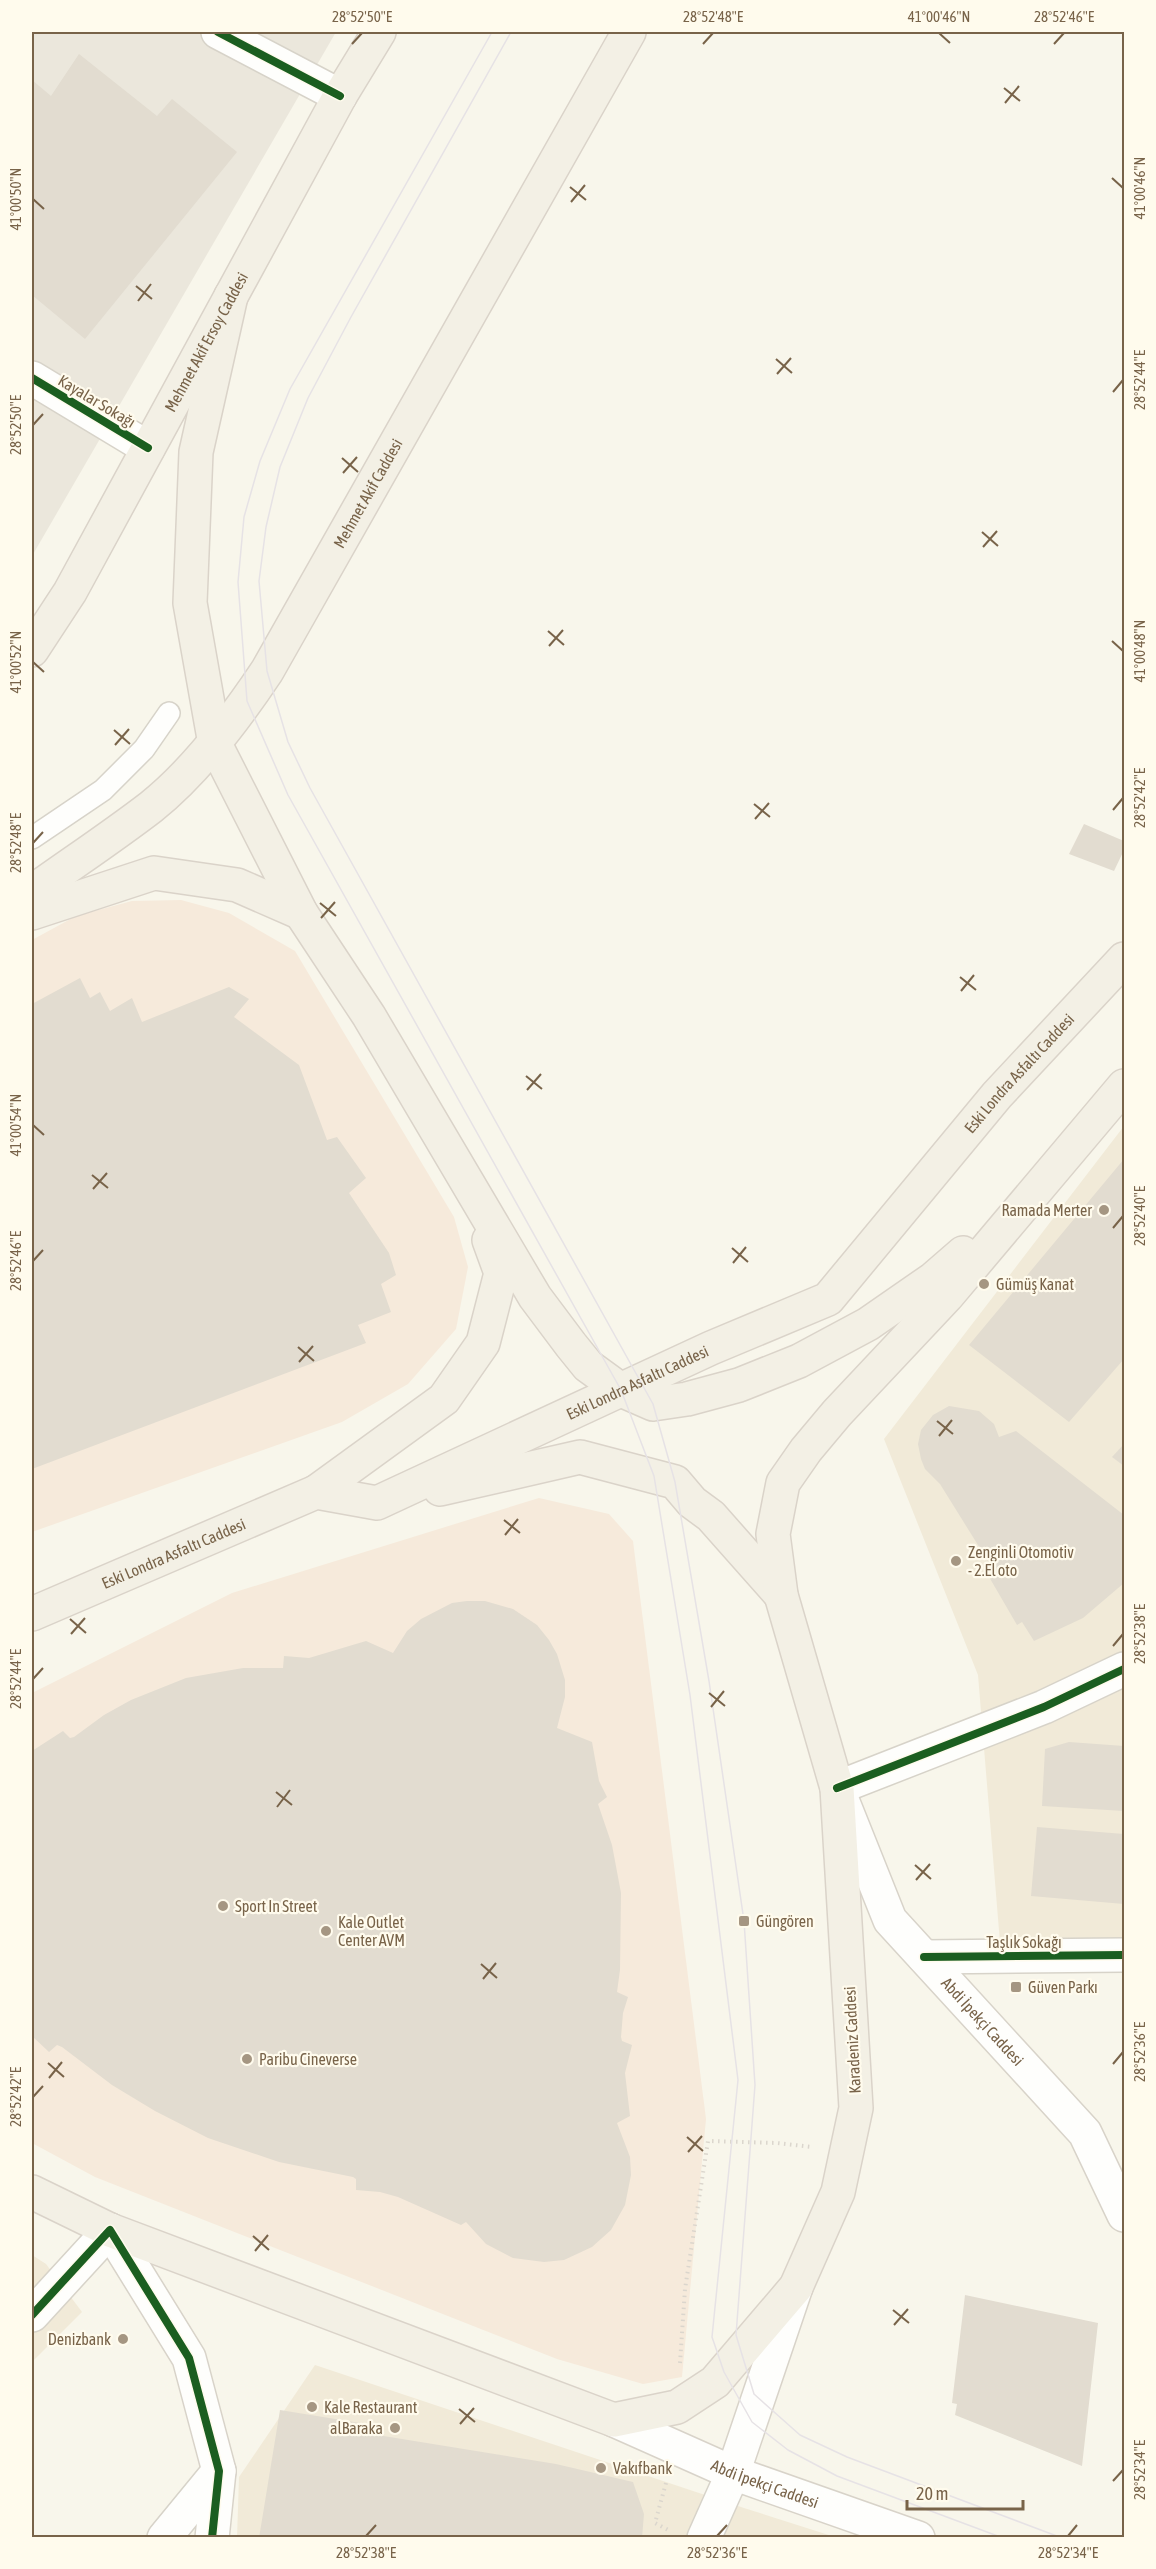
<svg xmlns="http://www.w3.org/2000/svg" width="1156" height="2569" font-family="'Asap Condensed',sans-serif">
  <rect width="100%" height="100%" fill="#f8f6eb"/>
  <g fill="#f1ead8">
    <polygon points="1124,1126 1124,1972 1002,1967 978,1675 884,1439"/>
    <polygon points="32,2255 46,2264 82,2312 32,2362"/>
    <polygon points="315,2365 744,2508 835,2537 237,2538 239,2477"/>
  </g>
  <g fill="#f6eadb">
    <polygon points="181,900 229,913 295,951 454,1217 468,1267 456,1329 408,1384 342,1422 32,1532 32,940 76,916 132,901"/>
    <polygon points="539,1498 609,1514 633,1541 706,2119 682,2377 643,2384 557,2359 95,2177 32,2143 32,1693 232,1593"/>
  </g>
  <polygon fill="#ebe7dc" points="32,32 336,32 32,556"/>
  <g fill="#e2dcd0">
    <polygon points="79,54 157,116 172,99 237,152 85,339 32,295 32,80 51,96"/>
    <polygon points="1084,824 1124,841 1124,850 1114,871 1069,854"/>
    <polygon points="80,978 90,998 100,992 110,1011 132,998 142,1022 229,987 249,999 234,1017 299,1065 327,1140 337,1137 366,1178 349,1193 389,1253 396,1275 381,1284 391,1312 358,1325 366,1343 32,1469 32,1004"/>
    <polygon points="1124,1159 1124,1359 1069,1422 969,1345"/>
    <polygon points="949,1406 979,1411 994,1424 999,1437 1016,1431 1124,1515 1124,1583 1083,1618 1034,1641 1022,1622 1017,1625 985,1570 991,1566 940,1484 925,1469 921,1459 918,1444 921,1430 933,1415"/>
    <polygon points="1124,1444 1124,1466 1112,1457"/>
    <polygon points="467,1601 485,1601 513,1609 537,1625 549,1640 557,1654 565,1680 565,1697 557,1728 592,1742 599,1781 607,1797 598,1804 612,1845 621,1893 620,1970 617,1992 628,1997 623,2013 621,2037 622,2041 632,2045 625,2073 630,2116 617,2123 630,2157 631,2175 625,2205 611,2230 592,2247 564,2260 544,2262 513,2258 486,2244 466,2222 461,2225 398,2197 380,2192 356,2190 356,2179 353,2177 279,2162 208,2138 155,2111 112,2085 62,2047 57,2045 49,2052 32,2036 32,1751 63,1731 70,1738 74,1737 104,1715 131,1700 186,1678 243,1668 283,1668 284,1656 309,1658 366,1641 393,1653 407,1631 421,1619 452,1603"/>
    <polygon points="1069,1742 1124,1746 1124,1811 1042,1806 1045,1749"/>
    <polygon points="1037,1827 1124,1834 1124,1904 1031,1896"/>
    <polygon points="965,2295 1098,2323 1082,2466 955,2415 957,2404 952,2403"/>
    <polygon points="280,2410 366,2424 365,2433 556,2464 633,2482 644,2514 642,2538 259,2538"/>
  </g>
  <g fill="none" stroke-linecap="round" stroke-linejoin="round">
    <defs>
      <polyline id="lane" points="32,838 103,790 144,749 169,713"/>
      <g id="street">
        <polyline points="218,32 340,96"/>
        <polyline points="32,378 148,448"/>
        <polyline points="837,1788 1044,1707 1124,1669"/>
        <polyline points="924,1957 1124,1955"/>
        <polyline points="32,2315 110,2230"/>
        <polyline points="164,2538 219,2471"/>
        <polyline points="704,2538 733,2473"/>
      </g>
      <g id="secondary">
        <path id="s1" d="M 840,1795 L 890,1920 L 1085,2133 L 1124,2215"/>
        <polyline points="110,2230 189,2358 219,2471 212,2538"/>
        <path id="s2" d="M 614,2420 L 733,2473 L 918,2538"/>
        <polyline points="733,2473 796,2287"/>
      </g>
      <g id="primary">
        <polyline points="231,296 196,452 190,603 215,744 301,913 369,1016 535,1297 571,1345 588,1366 621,1390 653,1404 687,1399 739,1385 799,1361 868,1324 933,1279 963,1253"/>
        <path id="s3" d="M 32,650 L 70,592 L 340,96 L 379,32"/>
        <path id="s4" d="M 32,892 C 71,864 112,837 151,807 C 196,771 235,719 267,671 L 629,32"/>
        <polyline points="32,913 154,873 237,885 301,913"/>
        <polyline points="440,1489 580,1457 675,1482 692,1502 711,1516 781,1595"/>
        <polyline points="316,1492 444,1399 483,1343 501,1273 489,1240"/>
        <path id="s5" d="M 32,1614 L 316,1492 L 377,1503 L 711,1348 L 828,1299 L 997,1095 L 1124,959"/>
        <polyline points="32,2192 110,2230 614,2420 677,2407 715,2382 796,2287 838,2192 856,2108 837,1788 781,1595 773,1534 783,1483 806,1450 837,1413 947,1296 1124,1086"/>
      </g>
    </defs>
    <use href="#lane" stroke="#d7d3c9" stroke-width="24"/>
    <use href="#street" stroke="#d7d3c9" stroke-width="36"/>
    <use href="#secondary" stroke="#d8d3c9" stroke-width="36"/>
    <use href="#primary" stroke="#dad3c9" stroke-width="36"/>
    <g stroke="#dbd6cd" stroke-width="4" stroke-dasharray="1.5 4.5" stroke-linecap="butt">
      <polyline points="680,2363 685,2289 708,2141 777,2143 812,2147"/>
      <polyline points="666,2483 655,2523 670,2531"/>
    </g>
    <use href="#lane" stroke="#fefefc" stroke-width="21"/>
    <use href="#street" stroke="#fefefc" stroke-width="33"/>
    <use href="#secondary" stroke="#fefefc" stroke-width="33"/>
    <use href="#primary" stroke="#f3f0e5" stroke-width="33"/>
    <g stroke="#e6e2e5" stroke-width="1.5">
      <polyline points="492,32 290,389 260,461 244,517 238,582 247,701 288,795 621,1390 654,1476 690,1695 738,2080 712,2337 724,2372 752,2422 788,2450 837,2476 1003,2538"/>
      <polyline points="511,32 351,317 308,398 280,467 266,527 259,581 267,671 288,742 310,788 653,1404 675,1482 709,1681 744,1921 755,2085 736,2335 754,2394 800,2435 847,2457 1062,2538"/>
    </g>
    <defs>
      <g id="cycleway">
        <polyline points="218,32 340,96"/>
        <polyline points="32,378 148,448"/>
        <polyline points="837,1788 1044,1707 1124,1669"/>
        <polyline points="924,1957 1124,1955"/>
        <polyline points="32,2315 110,2230 189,2358 219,2471 212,2538"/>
      </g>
    </defs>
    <use href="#cycleway" stroke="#fffbed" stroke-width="11"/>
    <use href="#cycleway" stroke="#1b5e20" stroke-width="8"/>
  </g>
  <path fill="none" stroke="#786349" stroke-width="2" d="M 939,33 L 950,43M 352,44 L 362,33M 703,44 L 713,33M 1054,44 L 1064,33M 1004,88 L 1020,101M 1005,103 L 1019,86M 1112,178 L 1123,188M 570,187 L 586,200M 33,199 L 44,209M 571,202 L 585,185M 136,286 L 152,299M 138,301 L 151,284M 776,359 L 792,373M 777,374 L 791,358M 1113,392 L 1123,380M 33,425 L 43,414M 342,458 L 358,472M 343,473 L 357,457M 982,532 L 998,546M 983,547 L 997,531M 548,631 L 564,645M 1112,641 L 1123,651M 549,646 L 563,630M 33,662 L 44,672M 114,730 L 130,744M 115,745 L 129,729M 754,804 L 770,817M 1113,810 L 1123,798M 755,819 L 769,803M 33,843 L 43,832M 320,903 L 336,916M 321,918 L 335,902M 960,977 L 976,990M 961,991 L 974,975M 526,1076 L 542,1089M 527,1090 L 541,1074M 33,1125 L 44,1135M 92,1175 L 108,1188M 93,1189 L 107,1173M 1113,1228 L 1123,1216M 732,1248 L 748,1262M 33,1261 L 43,1250M 733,1263 L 746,1247M 298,1347 L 314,1361M 299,1362 L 313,1346M 937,1421 L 953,1434M 939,1436 L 952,1420M 504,1520 L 520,1533M 505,1535 L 518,1519M 70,1619 L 86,1633M 71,1634 L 85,1618M 1113,1646 L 1123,1634M 33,1679 L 43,1668M 709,1693 L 725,1706M 711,1707 L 724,1691M 276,1792 L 292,1805M 277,1807 L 290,1790M 915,1865 L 931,1879M 916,1880 L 930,1864M 481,1964 L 497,1978M 483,1979 L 496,1963M 48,2063 L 64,2077M 1113,2064 L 1123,2052M 49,2078 L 62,2062M 33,2097 L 43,2086M 687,2137 L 703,2151M 688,2152 L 702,2136M 253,2236 L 269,2250M 255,2251 L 268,2235M 893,2310 L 909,2323M 894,2325 L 908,2309M 459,2409 L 475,2422M 460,2424 L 474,2408M 1113,2481 L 1123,2470M 366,2536 L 376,2525M 717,2536 L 727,2525M 1068,2536 L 1077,2525"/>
  <g fill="#a59682" stroke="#fffbed" stroke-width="2">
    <circle cx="1104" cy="1210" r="6"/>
    <circle cx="984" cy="1284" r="6"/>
    <circle cx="956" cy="1561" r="6"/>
    <circle cx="223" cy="1906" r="6"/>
    <rect x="738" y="1915" width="12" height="12" rx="3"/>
    <circle cx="326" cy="1931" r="6"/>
    <rect x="1010" y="1981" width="12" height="12" rx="3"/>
    <circle cx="247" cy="2059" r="6"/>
    <circle cx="123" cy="2339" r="6"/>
    <circle cx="312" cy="2407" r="6"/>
    <circle cx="395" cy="2428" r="6"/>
    <circle cx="601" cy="2468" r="6"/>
  </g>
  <g text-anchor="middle" stroke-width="4.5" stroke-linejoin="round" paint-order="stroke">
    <g font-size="16" fill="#786349" stroke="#fffbed">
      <text dy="6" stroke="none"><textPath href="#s3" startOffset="354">Mehmet Akif Ersoy Caddesi</textPath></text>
      <text transform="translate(97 401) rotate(31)" y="6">Kayalar Sokağı</text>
      <text dy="6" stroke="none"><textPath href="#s4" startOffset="530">Mehmet Akif Caddesi</textPath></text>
      <text dy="6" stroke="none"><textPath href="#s5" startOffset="1162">Eski Londra Asfaltı Caddesi</textPath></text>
      <text dy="6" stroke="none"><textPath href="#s5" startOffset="658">Eski Londra Asfaltı Caddesi</textPath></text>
      <text dy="6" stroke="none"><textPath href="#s5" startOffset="154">Eski Londra Asfaltı Caddesi</textPath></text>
      <text x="1024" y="1948">Taşlık Sokağı</text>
      <text dy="6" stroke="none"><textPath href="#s1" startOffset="272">Abdi İpekçi Caddesi</textPath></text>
      <text transform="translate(852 2040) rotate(-93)" y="6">Karadeniz Caddesi</text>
      <text dy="6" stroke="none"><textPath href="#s2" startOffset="164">Abdi İpekçi Caddesi</textPath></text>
    </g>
    <g font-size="16" fill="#786349" stroke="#fffbed" text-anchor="start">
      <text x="1092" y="1216" text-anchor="end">Ramada Merter</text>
      <text x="996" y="1290">Gümüş Kanat</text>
      <text x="968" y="1558">Zenginli Otomotiv<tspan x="968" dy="18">- 2.El oto</tspan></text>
      <text x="235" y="1912">Sport In Street</text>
      <text x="756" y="1927">Güngören</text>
      <text x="338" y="1928">Kale Outlet<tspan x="338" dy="18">Center AVM</tspan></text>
      <text x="1028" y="1993">Güven Parkı</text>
      <text x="259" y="2065">Paribu Cineverse</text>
      <text x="111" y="2345" text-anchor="end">Denizbank</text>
      <text x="324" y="2413">Kale Restaurant</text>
      <text x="383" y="2434" text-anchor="end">alBaraka</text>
      <text x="613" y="2474">Vakıfbank</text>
    </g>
  </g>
  <rect width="1156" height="2569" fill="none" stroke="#fffbed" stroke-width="66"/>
  <path d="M907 2500v9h116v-9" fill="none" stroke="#786349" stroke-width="3"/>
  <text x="916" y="2500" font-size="18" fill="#786349" stroke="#fffbed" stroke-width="4.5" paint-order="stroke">20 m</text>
  <rect x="33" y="33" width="1090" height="2503" fill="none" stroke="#786349" stroke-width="2"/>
  <g font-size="15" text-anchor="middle" fill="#786349">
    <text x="362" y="22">28°52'50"E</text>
    <text x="713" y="22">28°52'48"E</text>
    <text x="939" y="22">41°00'46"N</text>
    <text x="1064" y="22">28°52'46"E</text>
    <text transform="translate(1140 188) rotate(-90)" y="5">41°00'46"N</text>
    <text transform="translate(16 199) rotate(-90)" y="5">41°00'50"N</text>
    <text transform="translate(1140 380) rotate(-90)" y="5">28°52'44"E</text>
    <text transform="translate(16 425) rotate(-90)" y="5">28°52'50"E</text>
    <text transform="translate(1140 651) rotate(-90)" y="5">41°00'48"N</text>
    <text transform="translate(16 662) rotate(-90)" y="5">41°00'52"N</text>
    <text transform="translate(1140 798) rotate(-90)" y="5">28°52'42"E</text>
    <text transform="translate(16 843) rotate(-90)" y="5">28°52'48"E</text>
    <text transform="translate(16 1125) rotate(-90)" y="5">41°00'54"N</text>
    <text transform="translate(1140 1216) rotate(-90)" y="5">28°52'40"E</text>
    <text transform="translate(16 1261) rotate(-90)" y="5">28°52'46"E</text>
    <text transform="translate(1140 1634) rotate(-90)" y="5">28°52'38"E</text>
    <text transform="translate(16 1679) rotate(-90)" y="5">28°52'44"E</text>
    <text transform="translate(1140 2052) rotate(-90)" y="5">28°52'36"E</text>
    <text transform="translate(16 2097) rotate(-90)" y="5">28°52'42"E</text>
    <text transform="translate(1140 2470) rotate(-90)" y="5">28°52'34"E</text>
    <text x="366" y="2558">28°52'38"E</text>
    <text x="717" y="2558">28°52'36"E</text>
    <text x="1068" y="2558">28°52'34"E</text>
  </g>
</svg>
